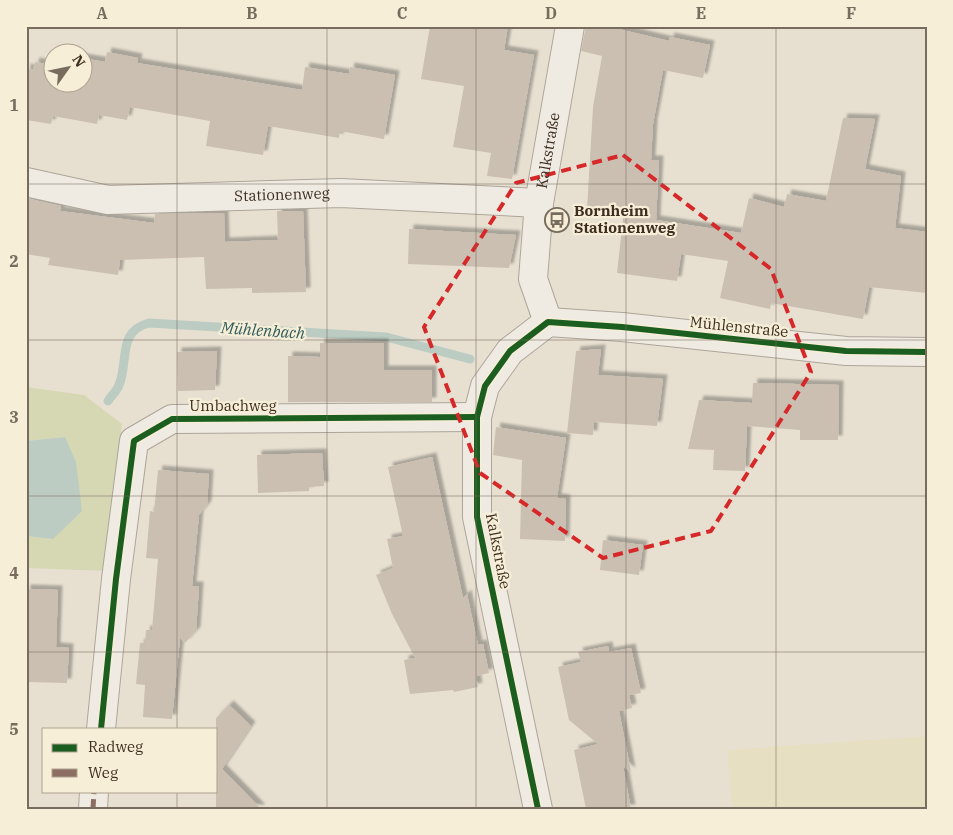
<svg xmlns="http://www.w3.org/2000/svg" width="953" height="835" font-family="'IBM Plex Serif',serif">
  <defs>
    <filter id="shadow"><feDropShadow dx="4.5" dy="-4.5" stdDeviation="1" flood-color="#0004"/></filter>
  </defs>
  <rect width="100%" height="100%" fill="#e7e0d1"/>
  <polygon fill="#e6dfc2" points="927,736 927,809 732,809 727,750"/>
  <polygon fill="#d6d7b3" points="26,387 84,395 122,424 109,571 26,568 26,536 53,539 65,437 26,441"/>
  <polygon fill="#bcccc2" points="65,437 76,462 82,511 53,539 26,536 26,441"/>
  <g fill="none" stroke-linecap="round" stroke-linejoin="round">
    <path stroke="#bcccc2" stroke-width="9" d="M 108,401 C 111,396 117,391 119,385 C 129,361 117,331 149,323 L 386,337 L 470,359"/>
  </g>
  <g fill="#cbbfb2" filter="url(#shadow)">
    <polygon points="430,26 508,26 504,50 534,55 512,179 487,176 491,153 453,147 464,86 421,79"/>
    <polygon points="586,26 606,26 669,41 670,37 710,45 703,78 663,70 653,124 651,160 659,160 656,220 741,233 749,198 784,207 787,194 826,201 843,118 875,119 865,169 901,176 895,228 927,232 927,293 869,287 863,319 771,303 770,309 720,298 728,261 681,254 677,281 617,273 624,211 587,209 593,107 602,56 581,51"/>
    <polygon points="107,52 138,58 137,63 302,90 305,67 349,74 350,67 395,75 384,139 340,131 339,138 268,126 263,155 206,146 210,121 130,107 127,120 99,115 97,124 53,116 51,124 26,120 26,68 33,70 35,62 52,65 52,82 82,82 82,58 105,62"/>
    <polygon points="26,198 61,206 60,211 154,223 155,214 224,213 225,242 278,240 277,211 303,211 306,292 252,293 252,288 206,289 204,257 120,260 118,275 48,265 50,258 26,254"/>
    <polygon points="409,229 516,235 509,268 408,264"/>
    <polygon points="320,343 384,343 384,370 432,370 432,402 288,402 288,356 320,357"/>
    <polygon points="601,349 598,375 663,379 657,426 594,422 593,435 567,433 576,351"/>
    <polygon points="217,351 215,390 178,391 177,352"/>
    <polygon points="753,383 839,385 838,440 800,440 800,430 747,426 745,471 713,470 714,450 688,449 699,400 752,403"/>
    <polygon points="496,427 566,438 557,498 566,499 565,541 520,539 522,460 493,455"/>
    <polygon points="322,453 324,486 309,487 309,491 258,493 257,455"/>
    <polygon points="432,457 463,598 467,594 478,645 483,644 489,673 476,676 478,687 454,692 453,690 410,694 404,660 415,658 392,614 376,575 393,568 387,539 403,536 388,467"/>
    <polygon points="158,470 209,474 207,505 199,515 192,586 199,586 196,631 185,643 180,638 172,719 143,717 145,685 136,684 140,643 145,643 146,630 152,630 158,559 146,558 150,511 154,512"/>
    <polygon points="603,540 643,545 639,575 600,570"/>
    <polygon points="26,589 58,590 56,647 69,648 67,683 26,682"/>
    <polygon points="608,646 609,652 631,648 641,693 629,695 632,708 619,711 631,772 623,766 631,809 586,809 574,750 598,744 569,720 558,667 581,662 578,652"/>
    <polygon points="229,705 251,726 222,769 261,809 216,809 216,718"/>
  </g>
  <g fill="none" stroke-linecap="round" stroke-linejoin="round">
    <defs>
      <g id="minor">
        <path id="s1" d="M 26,182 L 108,200 L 341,193 L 539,203"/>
        <polyline points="548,322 622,327 846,351 927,352"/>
        <path id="s2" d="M 548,322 L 533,279 L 539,203 L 570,26"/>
        <polyline points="101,729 116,579 134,441 172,419 477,417"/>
        <polyline points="93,809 94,791"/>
        <polyline points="538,809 477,517 477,417 485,386 510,351 548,322"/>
      </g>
    </defs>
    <use href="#minor" stroke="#ada599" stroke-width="30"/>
    <use href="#minor" stroke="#efebe3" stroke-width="28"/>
    <polyline stroke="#8d6e63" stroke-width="5" stroke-dasharray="10 5" stroke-linecap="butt" points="93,809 94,791"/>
    <defs>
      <g id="cycleway">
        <polyline points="101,729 116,579 134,441 172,419 477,417"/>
        <polyline points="538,809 477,517 477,417 485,386 510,351 548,322 622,327 846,351 927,352"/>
      </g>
    </defs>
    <use href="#cycleway" stroke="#f7eed8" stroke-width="9"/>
    <use href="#cycleway" stroke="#1b5e20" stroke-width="6"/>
  </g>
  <path fill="none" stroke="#d62828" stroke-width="4" stroke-dasharray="10 6" stroke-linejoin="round" d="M 623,155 L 771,269 L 811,372 L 711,531 L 603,558 L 480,473 L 424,327 L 516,183 Z"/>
  <path fill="none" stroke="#786c5e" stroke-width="1" stroke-opacity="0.55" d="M 177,26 L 177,729M 327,26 L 327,809M 476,26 L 476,809M 626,26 L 626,809M 776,26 L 776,809M 26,184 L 927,184M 26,340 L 927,340M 26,496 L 927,496M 26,652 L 927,652M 177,791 L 177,809"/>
  <defs>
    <symbol id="bus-ring" viewBox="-11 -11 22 22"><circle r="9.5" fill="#f7eed8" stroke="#786c5e" stroke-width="1.5"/><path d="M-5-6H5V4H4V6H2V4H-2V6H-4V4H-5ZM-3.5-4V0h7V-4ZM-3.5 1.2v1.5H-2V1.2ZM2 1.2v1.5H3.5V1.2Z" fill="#786c5e"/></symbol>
  </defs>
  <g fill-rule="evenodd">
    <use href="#bus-ring" x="543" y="206" width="28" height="28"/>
  </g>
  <g text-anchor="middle" stroke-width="4.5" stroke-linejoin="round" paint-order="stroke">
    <g font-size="15" fill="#3d2e20" stroke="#f7eed8">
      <text dy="5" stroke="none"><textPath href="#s2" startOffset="175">Kalkstraße</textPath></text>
      <text dy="5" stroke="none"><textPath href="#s1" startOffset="258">Stationenweg</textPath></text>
      <text transform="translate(739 327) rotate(6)" y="5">Mühlenstraße</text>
      <text x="233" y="411">Umbachweg</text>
      <text transform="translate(498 551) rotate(79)" y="5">Kalkstraße</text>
    </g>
    <g font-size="15" font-weight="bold" fill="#3d2e20" stroke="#f7eed8" text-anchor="start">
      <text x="574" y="216">Bornheim<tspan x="574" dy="17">Stationenweg</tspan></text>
    </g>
    <g font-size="16" font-style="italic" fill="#2f5d5a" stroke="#f7eed8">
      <text transform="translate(263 330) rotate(4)" y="6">Mühlenbach</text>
    </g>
  </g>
  <rect width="953" height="835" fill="none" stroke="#f7eed8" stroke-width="55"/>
  <rect x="42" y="728" width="175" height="65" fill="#f7eed8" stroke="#ada18e"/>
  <rect x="52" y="744" width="25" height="8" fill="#1b5e20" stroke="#ada18e"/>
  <text x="88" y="752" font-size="15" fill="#3d2e20">Radweg</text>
  <rect x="52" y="769" width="25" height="8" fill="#8d6e63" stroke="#ada18e"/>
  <text x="88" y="778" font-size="15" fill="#3d2e20">Weg</text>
  <g transform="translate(68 68) rotate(57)"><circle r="24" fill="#f7eed8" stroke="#ada18e"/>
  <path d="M0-4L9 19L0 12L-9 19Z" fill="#786c5e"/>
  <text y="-8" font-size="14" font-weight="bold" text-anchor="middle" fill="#3d2e20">N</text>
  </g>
  <rect x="28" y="28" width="898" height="780" fill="none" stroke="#786c5e" stroke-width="2"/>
  <g font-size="16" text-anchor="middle" font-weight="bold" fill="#786c5e">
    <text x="102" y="19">A</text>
    <text x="252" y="19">B</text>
    <text x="402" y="19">C</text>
    <text x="551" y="19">D</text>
    <text x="701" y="19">E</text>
    <text x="851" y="19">F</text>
    <text x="14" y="111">1</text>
    <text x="14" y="267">2</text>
    <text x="14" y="423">3</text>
    <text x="14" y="579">4</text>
    <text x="14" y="735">5</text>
  </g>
</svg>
